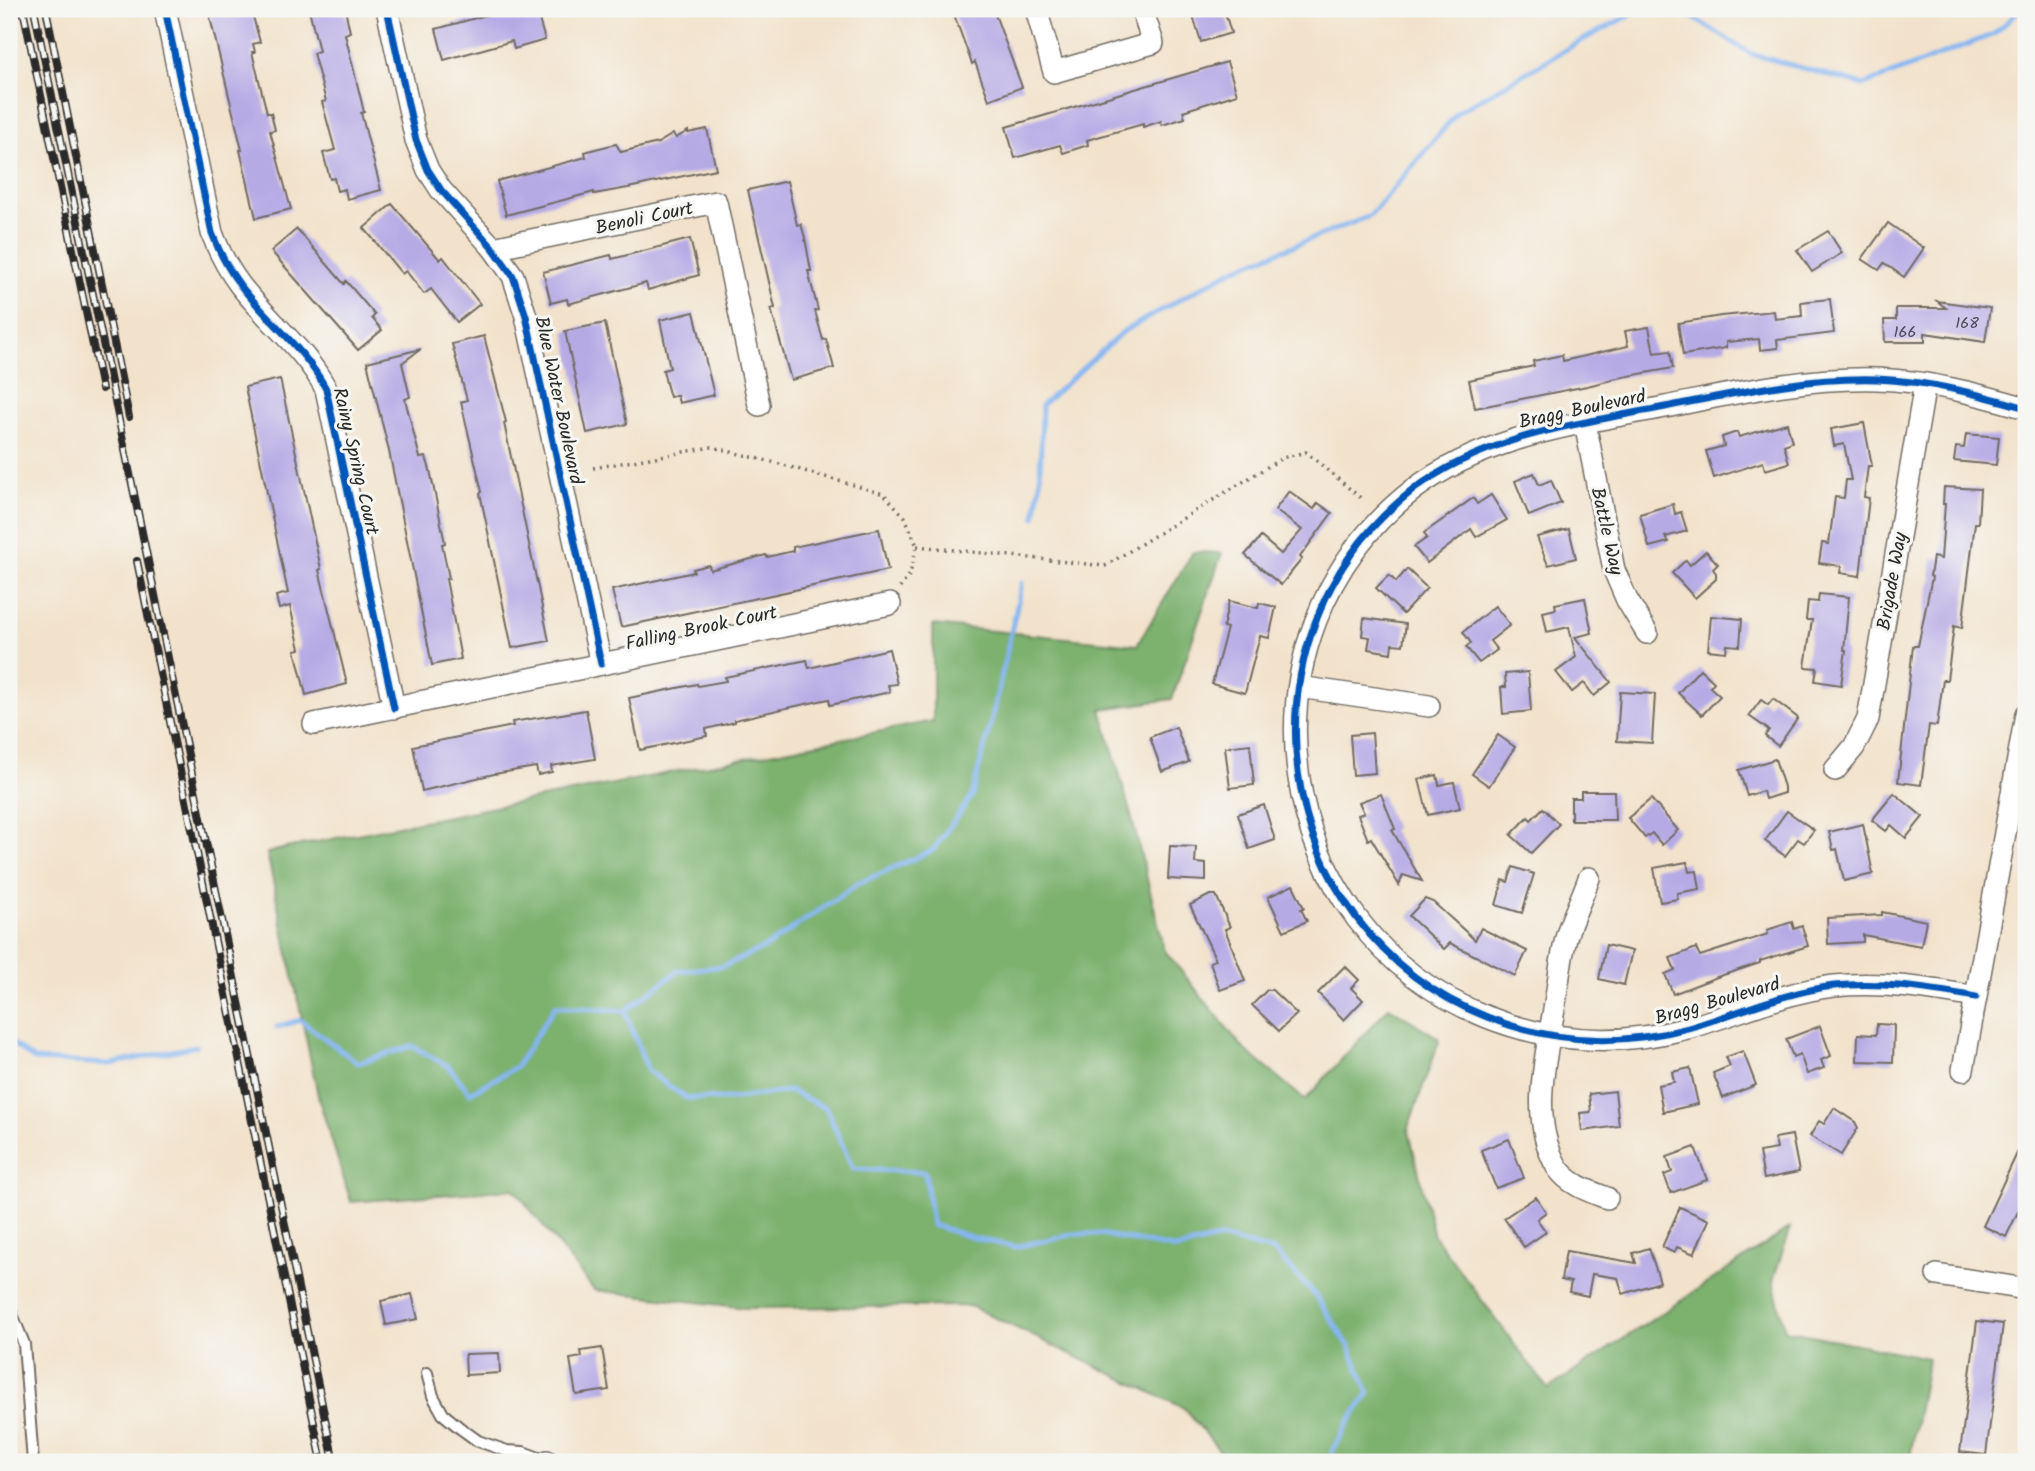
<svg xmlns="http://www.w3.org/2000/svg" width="2035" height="1471" font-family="Kalam,sans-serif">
  <rect width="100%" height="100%" fill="#f6f6f2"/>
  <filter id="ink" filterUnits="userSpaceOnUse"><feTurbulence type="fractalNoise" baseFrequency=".0143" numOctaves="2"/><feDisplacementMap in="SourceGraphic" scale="14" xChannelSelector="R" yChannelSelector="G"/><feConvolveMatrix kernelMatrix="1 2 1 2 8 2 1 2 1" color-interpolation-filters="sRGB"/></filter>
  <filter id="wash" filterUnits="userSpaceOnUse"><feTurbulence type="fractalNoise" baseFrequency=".00686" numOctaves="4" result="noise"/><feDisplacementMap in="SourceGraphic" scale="28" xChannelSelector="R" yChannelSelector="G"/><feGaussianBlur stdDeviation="1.57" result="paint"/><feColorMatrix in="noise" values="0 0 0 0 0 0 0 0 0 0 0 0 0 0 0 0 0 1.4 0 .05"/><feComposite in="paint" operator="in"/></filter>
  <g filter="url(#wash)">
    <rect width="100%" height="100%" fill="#f2e2cb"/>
    <polygon fill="#7bb16e" stroke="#536e4c" stroke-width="2" points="1193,552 1222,553 1172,699 1101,709 1131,815 1165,951 1243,1048 1305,1100 1389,1007 1440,1039 1408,1128 1434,1236 1548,1389 1790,1228 1773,1281 1785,1330 1928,1358 1909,1462 1229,1462 1184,1408 970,1306 746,1308 594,1290 514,1189 351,1202 319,1100 267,853 286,848 933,721 933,625 1137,645"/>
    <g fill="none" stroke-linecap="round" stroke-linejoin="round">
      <g stroke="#86b6f1" stroke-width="5">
        <polyline points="1679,9 1751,54 1864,85 1994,34 2021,9"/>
        <polyline points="1035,517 1040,486 1042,405 1124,331 1234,269 1370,216 1458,112 1577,43 1641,9"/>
        <polyline points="625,1011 648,1071 686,1098 728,1099 790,1091 826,1108 853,1169 925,1172 932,1225 974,1238 1015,1247 1074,1234 1100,1234 1177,1249 1220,1238 1274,1251 1315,1295 1349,1346 1369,1393 1348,1423 1332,1451 1335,1462"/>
        <polyline points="277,1027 300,1020 358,1063 412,1046 448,1066 470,1093 516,1067 555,1006 625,1011 678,971 724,966 766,947 857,884 933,850 972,796 992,718 1022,583"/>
        <polyline points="9,1041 34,1060 111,1064 196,1046"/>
      </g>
    </g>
    <g id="blocks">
      <g fill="#b6aae5">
        <polygon points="208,9 251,9 260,42 253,44 255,52 252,52 267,113 271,113 275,130 270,131 291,209 256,218 240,150 242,150"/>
        <polygon points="309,9 345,9 350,32 345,34 364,112 361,113 381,190 347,199 345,189 337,191 334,178 330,179 323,153 335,150 322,102 326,101 313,53 319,51"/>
        <polygon points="508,9 536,9 545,40 514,49 512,41 444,60 436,29"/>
        <polygon points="952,9 993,9 1022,87 989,100 975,62 972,64"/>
        <polygon points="1191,9 1224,9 1231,33 1201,42"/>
        <polygon points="1227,62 1237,94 1183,111 1185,118 1162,125 1161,121 1143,127 1143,124 1087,140 1088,145 1063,153 1060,145 1015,158 1006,127"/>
        <polygon points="707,129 716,169 628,188 594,194 594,192 506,215 497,181 586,157 585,152 595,149 616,144 621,152 658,143 673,134 676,138 688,131 688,133"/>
        <polygon points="787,181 797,225 801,224 805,238 811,271 808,271 818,310 815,311 823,340 826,339 834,368 791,380 771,309 775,308 748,190"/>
        <polygon points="392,204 440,260 443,257 480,304 457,322 431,289 424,294 406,271 402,274 364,228"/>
        <polygon points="1888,223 1924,248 1904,277 1884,263 1879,270 1862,259"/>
        <polygon points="297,229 344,284 346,281 375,315 372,318 382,330 358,350 271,251"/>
        <polygon points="1828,231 1842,253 1812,272 1797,250"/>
        <polygon points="690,239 699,275 648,290 646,283 568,304 567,299 551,303 543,272 611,255 612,259"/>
        <polygon points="1830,299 1834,333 1777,340 1778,348 1760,350 1759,339 1726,342 1726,348 1683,355 1678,323 1721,316 1774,311 1775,319 1802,316 1801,302"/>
        <polygon points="1937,301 1990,308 1985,342 1925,333 1925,342 1885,342 1884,320 1896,320 1896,308 1946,308"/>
        <polygon points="694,312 714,395 679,403 677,395 670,397 666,383 663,370 670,368 660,320"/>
        <polygon points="605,323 627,424 587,433 565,331"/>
        <polygon points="1649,327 1654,353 1670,351 1673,368 1612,379 1612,380 1587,386 1475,408 1469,380 1534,366 1533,361 1562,355 1563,361 1628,346 1625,331"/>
        <polygon points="484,336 506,422 504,423 549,641 512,648 480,493 482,492 461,402 467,400 452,344"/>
        <polygon points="421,349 402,363 410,397 405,399 420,458 426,457 430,470 445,543 442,544 449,578 446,579 461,659 432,665 389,451 367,362"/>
        <polygon points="280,379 321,569 319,570 347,684 306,695 295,650 300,649 290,606 279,609 276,596 288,593 245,387"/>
        <polygon points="1787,423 1792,442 1784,445 1789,463 1765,470 1763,462 1714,478 1706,451 1724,446 1722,437 1737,432 1739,437"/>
        <polygon points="1864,423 1872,466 1868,466 1864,497 1869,498 1860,576 1840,573 1841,566 1819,563 1822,543 1829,544 1835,497 1844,498 1846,480 1851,480 1844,444 1834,446 1831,429"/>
        <polygon points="1966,434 1999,437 1996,465 1954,461 1956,447 1964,448"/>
        <polygon points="1534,473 1539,485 1551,480 1561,503 1529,516 1515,481"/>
        <polygon points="1944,487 1980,489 1978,523 1975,523 1962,628 1954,626 1947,680 1943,680 1937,726 1929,725 1921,785 1898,782 1913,646 1918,646 1932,577 1930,576 1933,557 1941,559 1945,504 1943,504"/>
        <polygon points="1289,491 1314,509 1318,503 1332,513 1300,557 1302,559 1281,585 1245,555 1261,537 1281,554 1302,530 1275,510"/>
        <polygon points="1491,495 1507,520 1476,537 1471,529 1427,563 1414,547 1427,538 1424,533 1473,498 1477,504"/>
        <polygon points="1673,504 1675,514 1681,512 1687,531 1665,537 1669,542 1649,547 1640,514"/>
        <polygon points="879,529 888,570 621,627 612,590 694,572 693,569 709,565 710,570 766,555 767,557 793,551 793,547"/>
        <polygon points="1569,529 1576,558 1548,565 1537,537"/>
        <polygon points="1706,551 1718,564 1713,569 1716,573 1716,579 1695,598 1672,573 1686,560 1690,565"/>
        <polygon points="1407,569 1427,588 1403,614 1376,588 1389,575 1396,582"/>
        <polygon points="1819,594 1849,597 1844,650 1846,650 1841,685 1815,681 1817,668 1805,667 1812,620 1806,620 1808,601 1818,602"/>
        <polygon points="1585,598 1592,633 1575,637 1611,682 1594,696 1584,683 1572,692 1556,672 1576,657 1569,627 1547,632 1543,612 1556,609 1555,604"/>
        <polygon points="1229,601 1258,608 1259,603 1276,607 1269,638 1260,636 1245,693 1212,684 1227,628 1223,627"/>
        <polygon points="1495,606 1510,625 1490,641 1497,650 1479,663 1466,647 1471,643 1463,632"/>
        <polygon points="1711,616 1742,619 1740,646 1727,645 1726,652 1708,650"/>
        <polygon points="1364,618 1406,624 1403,645 1392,644 1391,653 1368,649 1370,637 1362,636"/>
        <polygon points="889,649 897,684 888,685 890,692 830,705 829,699 782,709 735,720 735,722 706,729 707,736 640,750 629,698 697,684 698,686 726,681 725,677 807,660 809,668"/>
        <polygon points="1700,669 1714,682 1710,687 1720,696 1702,715 1678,693"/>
        <polygon points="1528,672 1531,711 1503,714 1501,687 1506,687 1505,674"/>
        <polygon points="1620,692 1655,694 1652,743 1617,741"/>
        <polygon points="1773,699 1798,718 1778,746 1765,736 1769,730 1749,716 1761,700 1768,705"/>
        <polygon points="586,710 595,759 551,766 552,772 538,775 536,767 494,774 422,791 413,746 513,726 512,722"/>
        <polygon points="1176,727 1189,762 1162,772 1150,737"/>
        <polygon points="1372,733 1375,773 1353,775 1350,735"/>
        <polygon points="1498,735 1515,747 1489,786 1472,774"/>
        <polygon points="1250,744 1254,785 1230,788 1225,747"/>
        <polygon points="1775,759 1784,787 1784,793 1765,799 1763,791 1747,796 1739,770"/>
        <polygon points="1437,775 1439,785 1454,782 1460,808 1428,815 1419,779"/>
        <polygon points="1581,791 1614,791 1615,820 1571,820 1571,798 1581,798"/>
        <polygon points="1894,793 1923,817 1906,838 1891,825 1886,831 1872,820"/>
        <polygon points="1381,794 1395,829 1392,830 1422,881 1403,875 1399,885 1371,838 1368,840 1358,815 1364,813 1359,802"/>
        <polygon points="1651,799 1678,830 1662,845 1652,833 1645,838 1628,818"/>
        <polygon points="1264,805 1275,840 1249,849 1238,814"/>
        <polygon points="1543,808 1559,824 1531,853 1511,835 1528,817 1531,820"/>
        <polygon points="1787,811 1814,830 1804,843 1798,839 1785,856 1765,841"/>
        <polygon points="1863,824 1873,874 1844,881 1837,849 1833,850 1829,832"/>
        <polygon points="1170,846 1196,847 1195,863 1206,864 1206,881 1168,879"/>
        <polygon points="1687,862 1689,872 1697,871 1700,889 1677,893 1678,899 1660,902 1654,868"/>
        <polygon points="1513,867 1534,874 1522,913 1496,905 1503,880 1508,882"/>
        <polygon points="1293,885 1304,908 1301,909 1307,921 1284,931 1268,897"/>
        <polygon points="1210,895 1216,895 1230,927 1225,929 1245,981 1220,990 1210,962 1216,960 1190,905"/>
        <polygon points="1425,899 1433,902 1475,940 1481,928 1527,951 1515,976 1450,943 1444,949 1409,916"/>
        <polygon points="1882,912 1926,921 1921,946 1863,935 1863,942 1828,944 1827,918 1882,915"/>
        <polygon points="1792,922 1794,929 1802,926 1808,946 1760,961 1760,963 1717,977 1673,994 1665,974 1675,970 1670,958 1696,948 1700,956 1768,934 1767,930"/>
        <polygon points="1606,945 1632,951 1624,985 1599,979"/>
        <polygon points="1345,966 1359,980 1351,988 1363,1000 1344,1020 1318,993"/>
        <polygon points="1267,990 1272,990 1297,1014 1279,1031 1252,1005"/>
        <polygon points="1877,1024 1894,1025 1893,1062 1857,1061 1858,1034 1876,1035"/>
        <polygon points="1820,1026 1831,1056 1821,1060 1824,1068 1807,1074 1800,1054 1793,1057 1786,1039"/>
        <polygon points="1743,1051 1756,1085 1723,1098 1713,1073 1730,1066 1726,1057"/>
        <polygon points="1690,1068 1698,1104 1663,1112 1658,1085 1674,1082 1672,1072"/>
        <polygon points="1615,1091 1619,1126 1582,1131 1580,1113 1591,1112 1589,1094"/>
        <polygon points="1834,1108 1855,1122 1858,1128 1841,1155 1810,1136 1819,1121 1824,1124"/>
        <polygon points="2026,1134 2026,1195 2006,1237 1983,1226"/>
        <polygon points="1792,1135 1799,1172 1764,1179 1759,1152 1777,1149 1775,1138"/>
        <polygon points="1509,1139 1524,1178 1496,1188 1481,1150"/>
        <polygon points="1695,1147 1707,1180 1671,1193 1664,1175 1672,1172 1667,1157"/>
        <polygon points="1536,1197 1546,1212 1537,1219 1546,1232 1524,1247 1504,1218"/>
        <polygon points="1680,1207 1709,1220 1694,1254 1677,1247 1674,1253 1662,1247"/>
        <polygon points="1649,1248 1660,1282 1623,1294 1618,1278 1592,1274 1588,1296 1569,1292 1571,1282 1561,1280 1566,1251 1636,1263 1633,1253"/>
        <polygon points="412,1294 418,1319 386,1325 381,1301"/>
        <polygon points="1977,1321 2003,1324 1986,1455 1960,1452"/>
        <polygon points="602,1348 609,1390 576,1395 570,1359 582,1357 581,1351"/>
        <polygon points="499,1353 500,1373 466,1375 465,1354"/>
      </g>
    </g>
  </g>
  <g filter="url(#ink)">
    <use href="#blocks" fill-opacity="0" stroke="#716b63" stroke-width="2"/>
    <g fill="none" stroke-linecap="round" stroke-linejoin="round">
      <defs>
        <g id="lane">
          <polyline points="9,1307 24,1344 33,1462"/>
          <polyline points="427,1373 433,1396 443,1414 460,1428 478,1441 507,1451 523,1452 547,1461"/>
        </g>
        <g id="street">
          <path d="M 165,9 L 212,233 C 219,252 228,269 240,285 C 268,321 305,349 326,389 L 394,708"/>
          <polyline points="387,9 416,140 428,170 441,190 493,248 513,276 526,316 601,664"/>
          <polyline points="1036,9 1054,72 1153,43 1142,9"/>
          <polyline points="493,248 716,202 759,405"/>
          <polyline points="1585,423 1614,570 1627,600 1647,633"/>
          <polyline points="1299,687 1429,706"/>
          <polyline points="314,724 890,604"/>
          <polyline points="1835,770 1854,747 1868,719 1925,384"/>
          <path d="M 1589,878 C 1583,895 1575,912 1569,928 C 1561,952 1559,979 1555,1003 C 1547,1055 1528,1117 1557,1167 C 1568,1184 1588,1191 1607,1198"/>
          <path d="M 1976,997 C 1929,989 1883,981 1834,986 C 1784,992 1737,1014 1688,1028 C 1621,1046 1552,1043 1487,1017 C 1268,931 1228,634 1413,490 C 1486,435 1578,424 1665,407 C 1736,393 1805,377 1877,379 C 1928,381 1978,394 2026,408"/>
          <polyline points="1963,1070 2026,714"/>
          <polyline points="1937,1275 2026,1289"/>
          <polyline points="547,1461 548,1462"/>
        </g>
      </defs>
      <use href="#lane" stroke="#716b63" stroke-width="14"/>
      <use href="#street" stroke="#716b63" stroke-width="24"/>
      <g stroke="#716b63" stroke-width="3.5" stroke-dasharray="2 5" stroke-linecap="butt">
        <polyline points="593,468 712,447 780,464 884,494 905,517 917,546 910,574 900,588"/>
        <polyline points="917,546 1105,566 1282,458 1306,452 1363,500"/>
      </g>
      <use href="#lane" stroke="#fff" stroke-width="10"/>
      <use href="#street" stroke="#fff" stroke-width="21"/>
      <defs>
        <g id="rail">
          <polyline points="23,9 102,389"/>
          <polyline points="34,9 334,1462"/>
          <polyline points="46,9 129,417"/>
          <polyline points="137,561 322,1462"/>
        </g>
      </defs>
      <use href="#rail" stroke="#2b2b2b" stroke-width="8"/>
      <use href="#rail" stroke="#f6f6f2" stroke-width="5" stroke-dasharray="16" stroke-linecap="butt"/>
      <defs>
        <g id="cycleway">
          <path d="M 165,9 L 212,233 C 219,252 228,269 240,285 C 268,321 305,349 326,389 L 394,708"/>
          <polyline points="387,9 416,140 428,170 441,190 493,248 513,276 526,316 601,664"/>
          <path d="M 1976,997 C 1929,989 1883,981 1834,986 C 1784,992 1737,1014 1688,1028 C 1621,1046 1552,1043 1487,1017 C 1268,931 1228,634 1413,490 C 1486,435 1578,424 1665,407 C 1736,393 1805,377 1877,379 C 1928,381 1978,394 2026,408"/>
        </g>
      </defs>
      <use href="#cycleway" stroke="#f6f6f2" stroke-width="11"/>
      <use href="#cycleway" stroke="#0057b8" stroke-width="7"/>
    </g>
  </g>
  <g text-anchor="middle" stroke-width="6" stroke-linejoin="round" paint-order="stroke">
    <g font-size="16" fill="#4e4b5a">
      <text x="1967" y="328">168</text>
      <text x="1905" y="337">166</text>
    </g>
    <g font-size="19" fill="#2b2b2b" stroke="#f6f6f2">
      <text transform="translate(644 217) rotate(-12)" y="7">Benoli Court</text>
      <text transform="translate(560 400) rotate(78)" y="7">Blue Water Boulevard</text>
      <text transform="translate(1582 408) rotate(-12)" y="7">Bragg Boulevard</text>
      <text transform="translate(357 461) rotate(77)" y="7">Rainy Spring Court</text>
      <text transform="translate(1608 531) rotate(77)" y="7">Battle Way</text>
      <text transform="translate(1891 581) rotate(-80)" y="7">Brigade Way</text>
      <text transform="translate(701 627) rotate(-12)" y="7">Falling Brook Court</text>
      <text transform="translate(1717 1000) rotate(-16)" y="7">Bragg Boulevard</text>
    </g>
  </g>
  <rect width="2035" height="1471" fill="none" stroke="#f6f6f2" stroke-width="35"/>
</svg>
